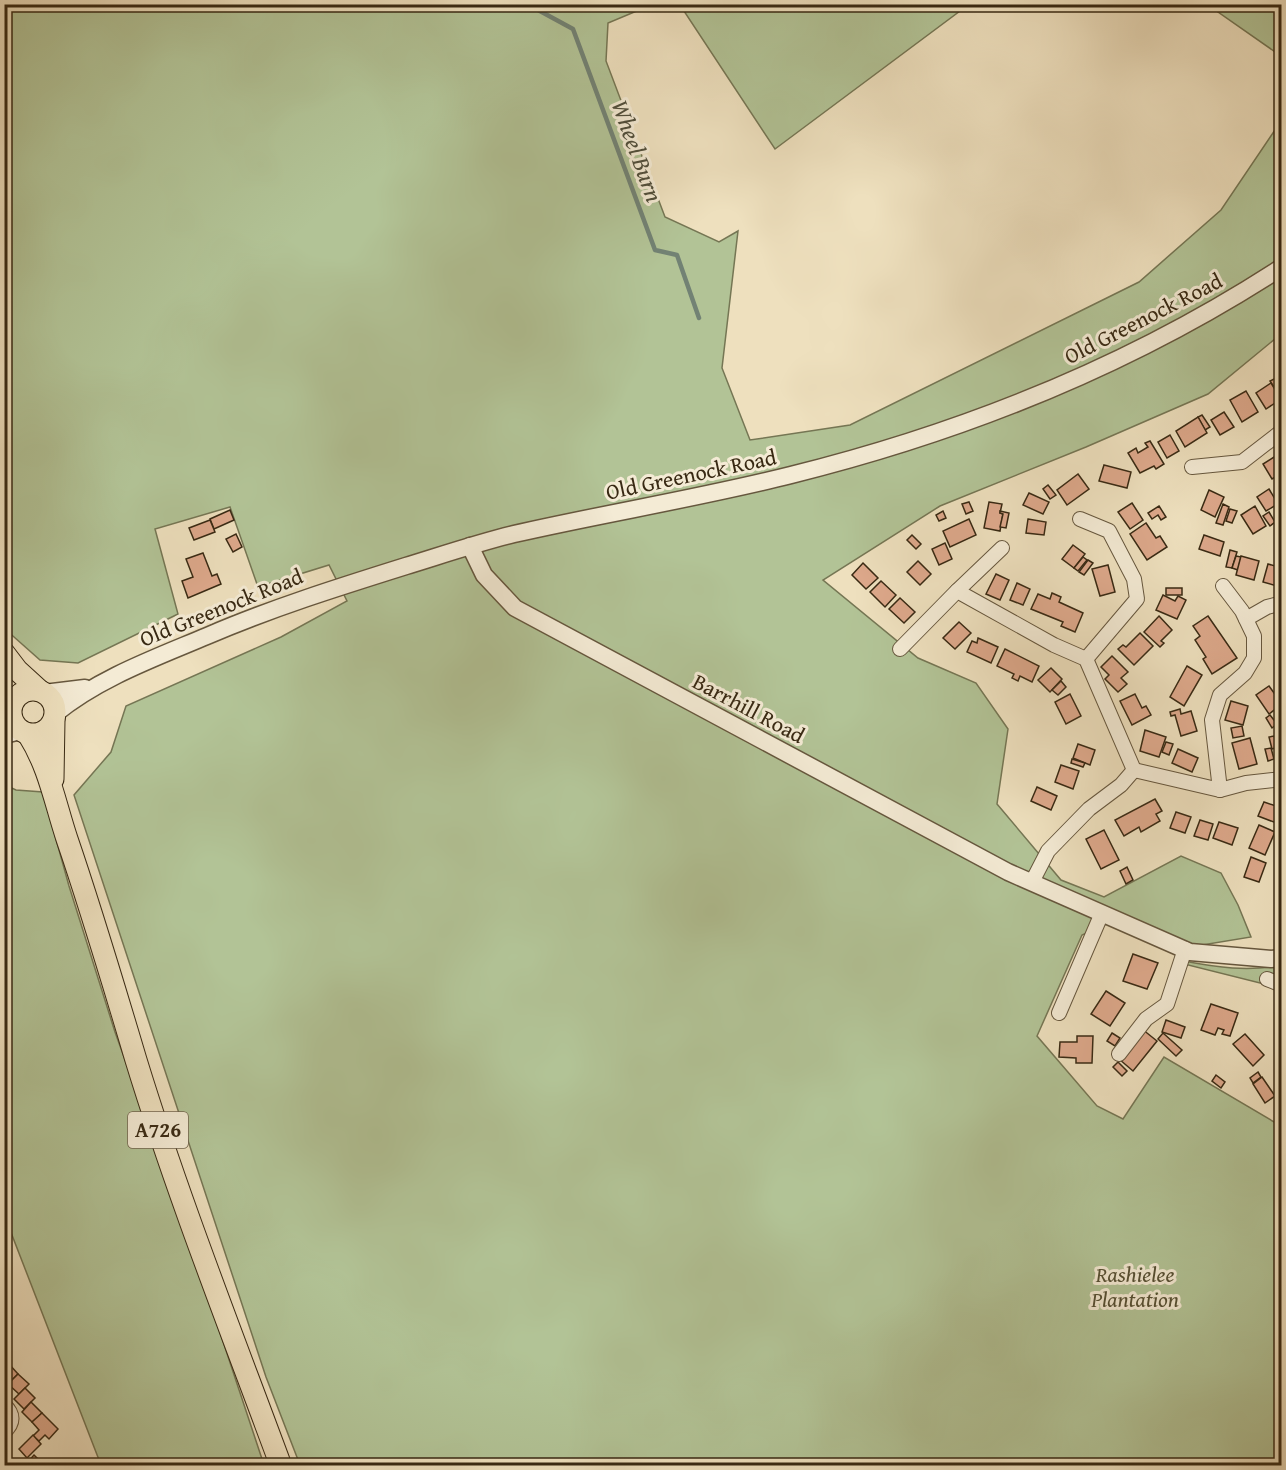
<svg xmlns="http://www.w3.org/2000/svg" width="1286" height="1470" font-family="'Gentium Book Plus',serif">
  <rect width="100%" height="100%" fill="#eee0be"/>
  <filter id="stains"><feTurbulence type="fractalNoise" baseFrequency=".00333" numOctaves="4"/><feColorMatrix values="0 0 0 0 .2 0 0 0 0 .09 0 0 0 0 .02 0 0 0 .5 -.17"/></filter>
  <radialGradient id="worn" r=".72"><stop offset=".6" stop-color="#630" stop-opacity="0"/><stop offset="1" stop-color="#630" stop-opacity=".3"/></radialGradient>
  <g fill="#b2c396" stroke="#757654" stroke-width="1.5">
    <polygon points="5,5 651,5 608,23 606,61 665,217 719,242 738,231 722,368 750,440 850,425 1139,282 1221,210 1281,121 1281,334 1208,394 1086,447 940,506 823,580 918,658 976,683 1008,729 997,804 1061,880 1104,897 1181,856 1221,873 1238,905 1251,937 1196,946 1124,916 1082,935 1037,1036 1097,1106 1123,1119 1164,1057 1281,1126 1281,1464 1276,1466 300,1465 266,1377 74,795 111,752 126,706 281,637 347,601 329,565 258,587 230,507 155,529 178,614 78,663 40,660 5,629"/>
    <polygon points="680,5 968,5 775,149"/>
    <polygon points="1208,5 1281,5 1281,56"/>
    <polygon points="5,785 16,790 43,792 69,886 115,1032 185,1227 264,1465 101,1465 5,1217"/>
    <path d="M 1184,961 C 1220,968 1245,971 1281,966 L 1281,978 L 1264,984 L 1184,964 Z"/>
  </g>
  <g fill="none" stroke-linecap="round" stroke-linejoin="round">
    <polyline stroke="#728274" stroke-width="4.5" points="527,4 573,29 655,250 677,255 699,318"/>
  </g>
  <g fill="#dea98c" stroke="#382913" stroke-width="1.5">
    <polygon points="1276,378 1282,388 1282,393 1279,395 1270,381"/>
    <polygon points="1271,383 1281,399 1266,409 1256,393"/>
    <polygon points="1246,391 1258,412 1242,422 1230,400"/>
    <polygon points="1224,412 1234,427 1220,435 1211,420"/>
    <polygon points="1202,415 1210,427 1205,430 1198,417"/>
    <polygon points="1198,417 1207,433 1185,447 1176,431"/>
    <polygon points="1170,435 1179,451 1167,458 1158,442"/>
    <polygon points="1150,441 1164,464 1156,469 1154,466 1140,473 1128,453 1136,448 1138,453 1148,447 1145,443"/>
    <polygon points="1274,457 1282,469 1282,473 1272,479 1263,464"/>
    <polygon points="1104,465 1131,472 1127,488 1099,481"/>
    <polygon points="1078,474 1089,489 1067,505 1057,490"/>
    <polygon points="1048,485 1056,495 1050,499 1043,489"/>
    <polygon points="1269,489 1278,504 1266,511 1257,497"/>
    <polygon points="1209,490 1224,497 1215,517 1201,510"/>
    <polygon points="1029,493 1049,502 1043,514 1023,505"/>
    <polygon points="969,502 973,511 966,514 962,504"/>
    <polygon points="989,502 1002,504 1000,513 1003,514 1000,531 984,528"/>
    <polygon points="1132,503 1143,520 1130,529 1118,512"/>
    <polygon points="1223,504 1229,507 1223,525 1216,523"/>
    <polygon points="1159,506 1166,517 1161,520 1158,515 1152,519 1148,513"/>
    <polygon points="1255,506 1266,526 1253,534 1241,515"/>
    <polygon points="1230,509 1237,511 1232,523 1226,521"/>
    <polygon points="230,510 234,520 214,529 210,519"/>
    <polygon points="943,511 946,518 939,521 936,515"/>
    <polygon points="1000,511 1009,513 1006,528 1000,527 1003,514 1000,513"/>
    <polygon points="1269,512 1275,522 1270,526 1263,516"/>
    <polygon points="969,519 976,535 950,547 943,531"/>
    <polygon points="1028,519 1046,522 1044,535 1026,533"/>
    <polygon points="210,520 215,532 194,540 189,528"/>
    <polygon points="1146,523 1156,538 1160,536 1167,547 1147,560 1130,534"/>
    <polygon points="236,534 242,547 233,552 226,539"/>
    <polygon points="912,535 921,544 916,549 907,540"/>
    <polygon points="1204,535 1224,542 1220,556 1199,549"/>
    <polygon points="945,543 952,559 939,565 932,549"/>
    <polygon points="1073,545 1085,554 1074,568 1062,559"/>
    <polygon points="1230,550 1237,552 1232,568 1226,567"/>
    <polygon points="203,553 212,576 217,574 221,584 188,598 182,581 193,577 186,559"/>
    <polygon points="1236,556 1241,557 1238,570 1232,568"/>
    <polygon points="1241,556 1259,561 1254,580 1236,575"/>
    <polygon points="1083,557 1087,560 1078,571 1074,568"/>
    <polygon points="1088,560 1093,563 1084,575 1079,572"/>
    <polygon points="918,561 931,574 920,585 907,572"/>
    <polygon points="863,563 878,578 866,589 852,575"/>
    <polygon points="1268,564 1282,568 1281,587 1263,582"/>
    <polygon points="1108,565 1115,592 1100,596 1092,569"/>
    <polygon points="996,574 1009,580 1000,600 986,594"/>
    <polygon points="881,581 896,595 885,607 870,592"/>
    <polygon points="1017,583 1030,589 1023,605 1010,600"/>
    <rect x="1166" y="588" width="16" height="7"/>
    <polygon points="1052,593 1061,597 1059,602 1083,613 1075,632 1061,626 1063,622 1031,609 1038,594 1050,599"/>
    <polygon points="1163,595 1175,601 1178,596 1186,600 1177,619 1156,610"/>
    <polygon points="900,598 915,612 904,623 889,609"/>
    <polygon points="1159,616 1172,630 1161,641 1164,643 1160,647 1144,632"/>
    <polygon points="1208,616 1237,658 1212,674 1203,659 1206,657 1195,640 1200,636 1193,626"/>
    <polygon points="959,622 971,633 955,649 943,638"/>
    <polygon points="1140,633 1153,646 1134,665 1118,649 1123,645 1126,647"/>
    <polygon points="978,638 998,647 991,663 967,652 972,641 977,643"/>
    <polygon points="1005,649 1039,666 1032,682 1020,676 1018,681 1012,678 1014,674 997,666"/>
    <polygon points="1112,656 1128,672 1121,678 1127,684 1118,692 1105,679 1109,675 1101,667"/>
    <polygon points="1187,666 1202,675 1184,706 1170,697"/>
    <polygon points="1051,668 1062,679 1050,692 1038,680"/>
    <polygon points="1061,681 1066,687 1058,695 1052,690"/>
    <polygon points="1269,686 1282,704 1269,714 1256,695"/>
    <polygon points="1070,694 1081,716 1066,724 1055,702"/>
    <polygon points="1135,694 1142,708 1146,706 1151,715 1132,725 1120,701"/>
    <polygon points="1231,701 1248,706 1243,725 1225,720"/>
    <polygon points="1180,709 1181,714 1191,711 1197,731 1181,736 1175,715 1171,716 1170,712"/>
    <polygon points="1270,715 1277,724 1272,728 1266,718"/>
    <polygon points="1242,726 1244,736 1233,738 1231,728"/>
    <polygon points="1145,730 1166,737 1159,757 1140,751"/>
    <polygon points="1274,736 1278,747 1272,749 1269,737"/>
    <polygon points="1250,738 1257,764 1239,769 1232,743"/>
    <polygon points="1166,742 1173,744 1169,755 1162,752"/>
    <polygon points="1078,744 1095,750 1090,765 1073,758"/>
    <polygon points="1271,748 1274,759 1268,761 1265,749"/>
    <polygon points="1178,749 1198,758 1192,772 1172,763"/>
    <polygon points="1072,759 1085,763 1083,767 1071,763"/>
    <polygon points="1061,765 1079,771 1073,789 1055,782"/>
    <polygon points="1037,787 1057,796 1051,810 1031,801"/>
    <polygon points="1155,799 1162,811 1156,814 1160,821 1141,832 1139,827 1124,836 1115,820"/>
    <polygon points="1264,802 1282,808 1279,824 1258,816"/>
    <polygon points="1176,812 1191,817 1185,833 1170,828"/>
    <polygon points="1200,820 1213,824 1208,840 1194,836"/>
    <polygon points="1219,822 1238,828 1232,845 1213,838"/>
    <polygon points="1259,825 1275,832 1265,855 1249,848"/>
    <polygon points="1104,830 1119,860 1101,869 1086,839"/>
    <polygon points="1251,857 1266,863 1259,882 1244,877"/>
    <polygon points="1127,867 1133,880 1126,884 1120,871"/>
    <polygon points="1133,954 1158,963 1147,989 1123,981"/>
    <polygon points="1106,991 1125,1003 1110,1026 1091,1014"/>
    <polygon points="1211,1004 1238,1013 1230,1036 1222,1034 1224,1030 1218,1028 1215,1035 1201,1030"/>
    <polygon points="1166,1020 1185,1027 1181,1038 1162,1032"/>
    <polygon points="1142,1029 1157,1041 1133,1071 1119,1059"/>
    <polygon points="1112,1033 1120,1038 1115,1046 1107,1041"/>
    <polygon points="1163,1033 1182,1050 1176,1056 1158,1039"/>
    <polygon points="1245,1034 1264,1055 1253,1066 1233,1044"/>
    <polygon points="1077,1036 1093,1036 1092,1063 1076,1063 1076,1058 1059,1057 1060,1042 1077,1042"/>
    <polygon points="1118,1062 1127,1071 1122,1076 1113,1067"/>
    <polygon points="1258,1072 1261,1077 1253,1083 1250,1078"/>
    <polygon points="1216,1075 1225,1082 1221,1088 1212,1081"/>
    <polygon points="1262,1077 1275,1096 1265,1103 1253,1084"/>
    <polygon points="9,1364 18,1374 8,1384 4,1380 4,1368"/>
    <polygon points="18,1374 29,1384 19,1394 8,1384"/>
    <polygon points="25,1388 35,1398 24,1409 14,1399"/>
    <polygon points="31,1402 42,1413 32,1422 22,1412"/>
    <polygon points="42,1413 58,1429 49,1439 45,1435 39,1441 33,1436 39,1430 32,1422"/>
    <polygon points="33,1435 41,1444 27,1458 19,1449"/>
    <polygon points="34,1455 45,1466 25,1465"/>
  </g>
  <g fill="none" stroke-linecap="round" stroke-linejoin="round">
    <defs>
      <g id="minor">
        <polyline points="1192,467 1242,462 1282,431"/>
        <polyline points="1080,519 1109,531 1134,579 1137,599 1086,659"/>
        <polyline points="957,591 1002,548"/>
        <polyline points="1246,619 1267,607 1282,603"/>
        <polyline points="900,649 957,591 1054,645 1086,659 1134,770"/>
        <polyline points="1134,770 1220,790 1246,783 1282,779"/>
        <polyline points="1220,790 1212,720 1220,695 1245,673 1254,658 1254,636 1242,611 1223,586"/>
        <polyline points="1032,882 1048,851 1089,809 1121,785 1134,770"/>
        <polyline points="1267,979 1282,985"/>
        <polyline points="1059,1013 1102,913"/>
        <polyline points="1119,1054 1146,1019 1167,1004 1185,949"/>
        <path d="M 4,1405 C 14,1414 14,1423 4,1432"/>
      </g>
      <g id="tertiary">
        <polyline points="470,546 484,575 515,608 1008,872 1190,952 1271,959 1282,958"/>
        <polyline points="44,693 85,688"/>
        <polyline points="4,712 11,707"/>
        <path d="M 55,714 C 99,678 155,658 207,636 C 272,608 339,587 406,566 C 442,555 477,543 514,534 C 606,513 700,498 791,475 C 964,432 1133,364 1282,267"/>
        <polyline points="4,735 21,731"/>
      </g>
      <g id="primary">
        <polyline points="4,653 17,670 40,691"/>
        <circle cx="33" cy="712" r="22"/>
        <path d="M 28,734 C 49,767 55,803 67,839 C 92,912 114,986 136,1060 C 178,1197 231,1331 281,1466"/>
        <polyline points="53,779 54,720"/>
      </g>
    </defs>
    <use href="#minor" stroke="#66573e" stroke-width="16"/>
    <use href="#tertiary" stroke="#66573e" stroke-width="19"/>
    <use href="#primary" stroke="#382913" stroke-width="23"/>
    <use href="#minor" stroke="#f4ebd5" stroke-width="14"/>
    <use href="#tertiary" stroke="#f4ebd5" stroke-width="16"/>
    <use href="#primary" stroke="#eee0be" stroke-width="21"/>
  </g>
  <g text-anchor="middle" stroke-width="6" stroke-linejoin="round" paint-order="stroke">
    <rect fill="#f4ebd5" stroke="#70634d" stroke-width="1.5" x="128" y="1112" width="60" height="36" rx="4.5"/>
    <g font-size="21" font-weight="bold" fill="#382913">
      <text x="158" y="1137">A726</text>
    </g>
    <g font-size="22" fill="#382913" stroke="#f4ebd5">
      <text transform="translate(1143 318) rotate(-27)" y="8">Old Greenock Road</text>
      <text transform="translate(691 474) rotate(-12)" y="8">Old Greenock Road</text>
      <text transform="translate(221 607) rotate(-22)" y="8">Old Greenock Road</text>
      <text transform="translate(749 708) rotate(28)" y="8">Barrhill Road</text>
    </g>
    <g font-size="22" font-style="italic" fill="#565034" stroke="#f4ebd5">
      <text x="1135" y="1282">Rashielee<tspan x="1135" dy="25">Plantation</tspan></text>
    </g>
    <g font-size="24" font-style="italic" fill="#504e3b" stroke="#f4ebd5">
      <text transform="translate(637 151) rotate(70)" y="8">Wheel Burn</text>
    </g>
  </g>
  <rect width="1286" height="1470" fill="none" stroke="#eee0be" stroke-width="24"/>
  <rect x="6" y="6" width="1274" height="1458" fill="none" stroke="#382913" stroke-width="3"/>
  <rect x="12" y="12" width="1262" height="1446" fill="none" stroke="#382913" stroke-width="1.5"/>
  <rect width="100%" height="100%" filter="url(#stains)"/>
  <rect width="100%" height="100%" fill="url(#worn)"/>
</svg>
